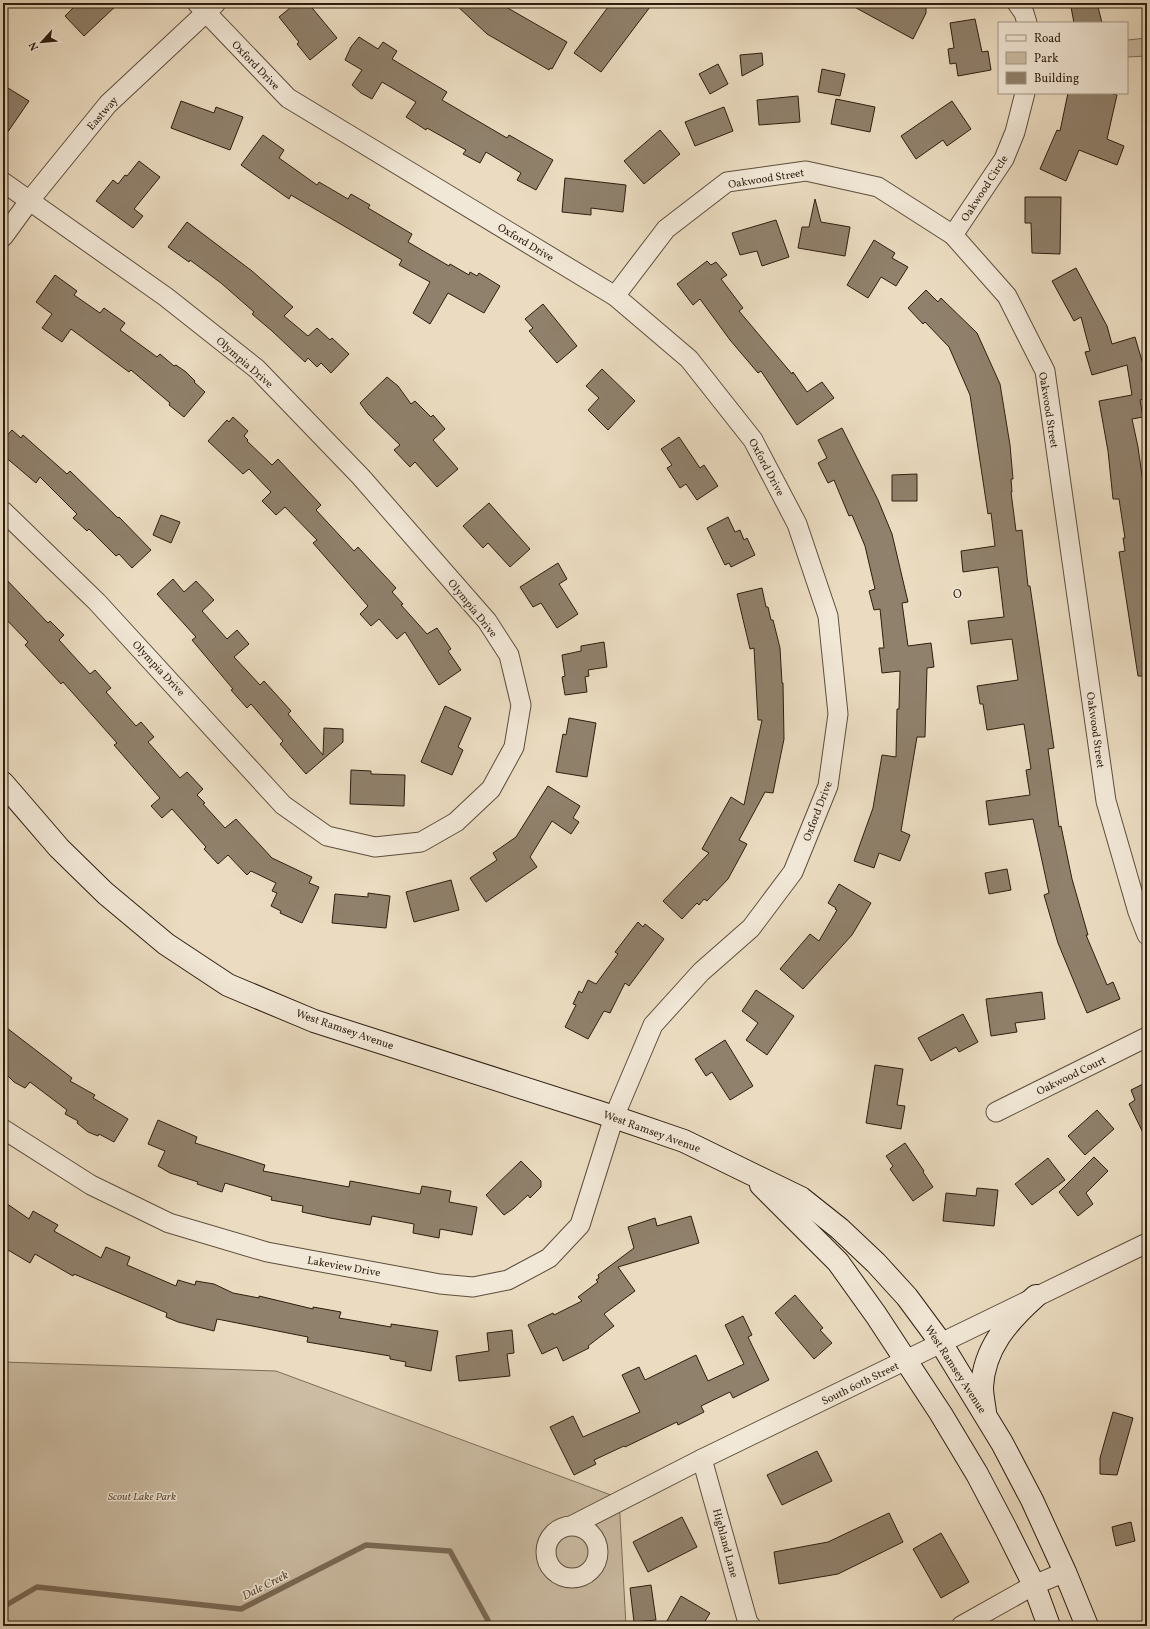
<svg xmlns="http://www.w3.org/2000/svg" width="1150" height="1629" font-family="Vollkorn,serif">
  <rect width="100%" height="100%" fill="#ebdcc1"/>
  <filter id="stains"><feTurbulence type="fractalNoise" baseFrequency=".005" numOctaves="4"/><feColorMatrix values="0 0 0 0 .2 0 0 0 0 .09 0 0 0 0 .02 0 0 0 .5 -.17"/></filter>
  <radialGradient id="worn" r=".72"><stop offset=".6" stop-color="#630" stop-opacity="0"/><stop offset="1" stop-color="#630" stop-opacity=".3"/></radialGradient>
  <g fill="#cbbca3" stroke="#7c6d59">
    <polygon points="1147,38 1147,56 1127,57 1127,40"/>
    <polygon points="3,1362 276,1371 619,1498 626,1626 3,1626"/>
  </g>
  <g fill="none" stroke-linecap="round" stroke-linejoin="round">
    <polyline stroke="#796955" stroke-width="5.5" points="3,1607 37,1587 241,1609 366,1545 450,1551 491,1626"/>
  </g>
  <g fill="#90816c" stroke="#2e1e0f">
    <polygon points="78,3 119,3 84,36 65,16"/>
    <polygon points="296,3 308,3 337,38 310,60 297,44 299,42 279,17"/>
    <polygon points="454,3 499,3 567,42 552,69 550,68 549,70 487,34"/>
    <polygon points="611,3 653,3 601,72 574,53"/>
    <polygon points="847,3 917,3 926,8 926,13 913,39"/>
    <polygon points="1082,3 1097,3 1102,23 1074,23 1071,7"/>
    <polygon points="975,19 982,52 988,51 991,70 958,76 956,63 950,64 948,49 954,48 950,23"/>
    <polygon points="359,37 378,49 383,42 397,51 392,59 447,92 442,100 507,138 509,135 553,160 536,190 517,180 521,173 486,152 480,163 463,154 466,150 427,128 426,130 406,117 416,102 382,82 372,99 361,93 352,85 362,70 345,60 351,47"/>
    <polygon points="762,53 763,65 742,76 740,55"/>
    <polygon points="718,64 728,84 710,94 699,74"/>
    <polygon points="822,69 845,74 840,96 818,92"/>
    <polygon points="8,88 29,101 3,139 3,95"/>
    <polygon points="1068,93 1109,93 1117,95 1107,139 1124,146 1117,165 1079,150 1066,181 1040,169 1057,130 1060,131"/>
    <polygon points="798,96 800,122 759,125 757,100"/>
    <polygon points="836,99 875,107 870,132 831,124"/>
    <polygon points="181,101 214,113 216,107 243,117 230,150 171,128"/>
    <polygon points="952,101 971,129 947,146 943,140 916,159 901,136"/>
    <polygon points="724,107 733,131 695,146 685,122"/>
    <polygon points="660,130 680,154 644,184 624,161"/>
    <polygon points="263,135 284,150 279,158 317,185 319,182 348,199 351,194 370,205 368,208 412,234 408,242 449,266 450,264 469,275 470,272 477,276 479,273 500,286 484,313 448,293 430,324 413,313 430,282 399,265 402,260 291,195 289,199 241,165"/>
    <polygon points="139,161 160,177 134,209 143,216 133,228 96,201 113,180 118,184 125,175 127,176"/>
    <polygon points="565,178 626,185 623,212 591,208 591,215 562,212"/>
    <polygon points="1025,197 1061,197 1060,254 1032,253 1031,223 1025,223"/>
    <polygon points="815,199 821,222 850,227 845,256 798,248 802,227 809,227"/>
    <polygon points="776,220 789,257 762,266 757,251 740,255 732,233"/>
    <polygon points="187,222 252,271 293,307 284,316 308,336 317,328 330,340 332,338 349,354 331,373 321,363 317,367 308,358 305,362 272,331 252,314 254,312 221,283 190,260 189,262 168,247"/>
    <polygon points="874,240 895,253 892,258 908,267 896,286 881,277 868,298 847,285"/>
    <polygon points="707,261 711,265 716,262 727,275 721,279 743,308 739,311 792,374 793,372 807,392 822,382 834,398 797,425 761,371 758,373 730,340 700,299 693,305 677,284"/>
    <polygon points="1076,268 1107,326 1112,344 1135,337 1147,378 1147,398 1140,400 1143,417 1132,419 1138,447 1147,511 1147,676 1138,676 1119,552 1125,551 1123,538 1125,538 1119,499 1113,499 1108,451 1099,401 1132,395 1127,365 1092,375 1085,352 1090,351 1081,317 1074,321 1052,281"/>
    <polygon points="55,275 77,291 74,295 100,313 104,308 125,323 120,330 157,357 160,354 174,366 176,365 186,372 195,381 194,382 205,392 184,417 169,405 170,403 131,370 129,372 71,329 62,342 42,328 52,314 36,302"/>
    <polygon points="926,290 938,302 941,298 977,333 1000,384 1010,445 1013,479 1011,479 1012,492 1011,492 1016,531 1022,530 1028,586 1030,586 1054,748 1048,749 1059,827 1061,826 1072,879 1088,935 1086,935 1107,985 1113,982 1120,999 1087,1013 1058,943 1044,895 1049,893 1033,819 989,825 986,801 1030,795 1026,770 1031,769 1024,724 987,730 983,704 980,704 977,686 1018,680 1012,639 971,644 968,621 1004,617 998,567 963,572 961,551 995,546 991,513 988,514 970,395 949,347 925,322 923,324 908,308"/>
    <polygon points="543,304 577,346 557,363 529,331 533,328 525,319"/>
    <polygon points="602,369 635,401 608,430 588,410 599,398 586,386"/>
    <polygon points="387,377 398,386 411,404 415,401 431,417 433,415 445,429 433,440 458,469 437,487 415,462 410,467 394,450 400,445 368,414 360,403"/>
    <polygon points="233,417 248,431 244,436 248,440 247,441 272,465 278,459 321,505 316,510 354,551 358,547 396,588 392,592 403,604 401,605 427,634 437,628 451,649 448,651 461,670 439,685 405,632 397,639 379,619 371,626 360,614 368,606 313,543 317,540 285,507 276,515 262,501 271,492 249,469 243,474 208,441 227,420 229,422"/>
    <polygon points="842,428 878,500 892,534 908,602 902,603 908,646 931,643 934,667 927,668 925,737 917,737 901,831 910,835 900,861 879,853 874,868 854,861 873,808 882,755 896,757 897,709 899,709 900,671 882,673 879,648 884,648 880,609 874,610 869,591 875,589 865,546 852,515 849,516 834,480 828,483 818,463 827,458 818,440"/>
    <polygon points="12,430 21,438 23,435 67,474 70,471 118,518 119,517 151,550 132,568 119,554 116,556 89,529 87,531 73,518 77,514 40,477 36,483 3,455 3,440"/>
    <polygon points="679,437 700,468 704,465 718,486 697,500 686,484 680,488 667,468 672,465 661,449"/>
    <polygon points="917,474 917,501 892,501 892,475"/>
    <polygon points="489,503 530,549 510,567 488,543 483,548 463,526"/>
    <polygon points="161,515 180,522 171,543 153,535"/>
    <polygon points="728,517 735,532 740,530 744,540 747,538 755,555 731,567 729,563 725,565 707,528"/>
    <polygon points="558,563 567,579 559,584 578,614 557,628 541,603 533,607 520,587"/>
    <polygon points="3,576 48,623 50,621 64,635 59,640 90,674 95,670 111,688 106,692 136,726 141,722 154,737 148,742 180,778 187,772 203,789 197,795 205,803 203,804 225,828 236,819 272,858 312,877 309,883 319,887 302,923 280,913 281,911 271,906 277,893 272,891 276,883 251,871 247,875 228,855 218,864 204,849 206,847 172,809 162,818 151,806 160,798 114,745 117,743 63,682 61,684 25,645 28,642 3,616"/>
    <polygon points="173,579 184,592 196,581 214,600 202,611 227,639 237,630 249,644 234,657 260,685 264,681 291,711 288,714 323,755 324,728 343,729 343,742 306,774 280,744 283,741 251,704 247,708 231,690 233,689 192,640 196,637 157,594"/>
    <polygon points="762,588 766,607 768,607 771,620 773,620 780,648 782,683 783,683 784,739 773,793 765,792 739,840 747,844 728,879 707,901 704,899 699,905 697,903 682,919 663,901 709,853 702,849 731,797 744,805 762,720 758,720 754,648 750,649 737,594"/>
    <polygon points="604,642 607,667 588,670 589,676 585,677 587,692 565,695 562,677 565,676 562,655 581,651 581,646"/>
    <polygon points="445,706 471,718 458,747 463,750 452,775 421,762"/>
    <polygon points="569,718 596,723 587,777 556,772 563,734 566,735"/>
    <polygon points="351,770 371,771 371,774 405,775 404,806 350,804"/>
    <polygon points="548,786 580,806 573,818 579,822 571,834 552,821 530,857 537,867 486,902 470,878 497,860 493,853 516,837"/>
    <polygon points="1007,869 1011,890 989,894 985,873"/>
    <polygon points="451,880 459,910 414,922 406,892"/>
    <polygon points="839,884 871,903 852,935 803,989 780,969 810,934 819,941 837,910 835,909 836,908 828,903"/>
    <polygon points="368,893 390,896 386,928 332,923 335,894 368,897"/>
    <polygon points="638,922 643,927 645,924 664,939 629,986 625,983 610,1013 604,1011 588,1039 565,1027 576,1005 573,1004 579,991 582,993 588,980 596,984 618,954 615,952"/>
    <polygon points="756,990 794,1016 767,1055 746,1040 758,1023 742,1011"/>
    <polygon points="1042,992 1045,1019 1015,1023 1017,1032 991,1036 986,999"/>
    <polygon points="963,1014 978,1042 959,1052 956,1047 931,1061 918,1038"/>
    <polygon points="3,1025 72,1078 70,1081 95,1095 93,1098 128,1119 114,1142 99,1134 98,1136 88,1132 77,1123 78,1121 65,1114 67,1110 30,1082 25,1088 14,1082 3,1071"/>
    <polygon points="725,1040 753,1086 730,1100 712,1072 706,1076 695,1059"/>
    <polygon points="875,1065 903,1069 897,1105 905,1106 901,1129 866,1123"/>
    <polygon points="1147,1082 1147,1141 1129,1104 1135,1100 1131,1090"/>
    <polygon points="1097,1110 1114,1129 1085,1155 1068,1136"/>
    <polygon points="158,1120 197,1137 195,1143 265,1165 263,1171 349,1187 350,1181 420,1194 422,1186 451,1191 449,1202 477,1207 472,1235 440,1229 439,1238 413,1233 414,1224 372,1216 370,1225 330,1218 302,1212 303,1206 271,1200 272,1197 225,1183 222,1192 197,1184 198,1182 170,1173 158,1166 165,1151 148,1144"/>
    <polygon points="905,1143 924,1171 923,1172 933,1187 913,1201 890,1169 893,1166 886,1156"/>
    <polygon points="1094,1157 1108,1171 1086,1193 1093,1204 1078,1216 1059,1192"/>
    <polygon points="1048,1158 1065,1180 1032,1205 1015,1184"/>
    <polygon points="521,1161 541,1181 541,1187 530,1198 528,1195 514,1208 504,1215 486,1195"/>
    <polygon points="977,1188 998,1190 994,1226 943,1221 946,1193 976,1196"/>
    <polygon points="3,1201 29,1219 33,1211 58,1225 54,1231 101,1258 106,1247 130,1257 127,1265 176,1286 178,1280 195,1285 196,1281 214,1284 233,1293 259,1298 259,1296 313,1309 313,1307 341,1312 339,1318 391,1327 391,1324 438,1331 431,1371 405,1366 406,1362 390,1359 390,1356 307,1342 308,1337 217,1319 214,1331 178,1322 166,1317 167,1313 74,1274 73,1276 35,1254 30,1263 3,1247"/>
    <polygon points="691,1216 699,1243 618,1267 635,1291 604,1314 614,1326 588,1346 589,1348 563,1361 557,1347 542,1354 528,1325 553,1313 554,1315 582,1301 578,1297 598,1282 596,1280 599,1278 598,1275 634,1248 628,1227 655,1218 657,1226"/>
    <polygon points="795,1295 823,1328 820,1330 832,1343 814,1359 775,1313"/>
    <polygon points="743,1316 752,1335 748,1337 769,1380 733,1398 730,1392 701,1406 704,1412 678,1425 677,1422 625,1447 624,1446 594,1460 596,1464 574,1475 550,1427 573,1416 583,1437 640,1412 622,1375 639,1367 645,1380 696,1355 708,1381 744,1364 725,1325"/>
    <polygon points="512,1330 514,1353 507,1354 510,1376 459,1381 456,1356 489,1351 487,1333"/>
    <polygon points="1113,1412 1133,1418 1117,1475 1100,1474 1100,1458"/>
    <polygon points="817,1451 832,1481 782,1505 767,1475"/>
    <polygon points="889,1513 903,1542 838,1574 779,1584 774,1552 828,1542"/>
    <polygon points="682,1517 697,1547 648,1572 633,1542"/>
    <polygon points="1131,1522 1135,1541 1116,1546 1112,1527"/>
    <polygon points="941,1533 969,1582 941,1598 913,1549"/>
    <polygon points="651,1585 656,1620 634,1622 630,1588"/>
    <polygon points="681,1596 710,1613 702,1626 664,1626"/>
  </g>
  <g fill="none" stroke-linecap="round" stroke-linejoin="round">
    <defs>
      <g id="street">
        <polyline points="1017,3 1024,13 1027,23"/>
        <polyline points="3,182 166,297 257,369 361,477 487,621 509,655 521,705 514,747 491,789 456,822 421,842 375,847 327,836 283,805 97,602 3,511"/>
        <polyline points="953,235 1004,159 1015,132 1025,93"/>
        <polyline points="3,237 30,200 108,104 216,3"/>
        <polyline points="615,296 666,229 727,182 806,171 878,187 953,235 1007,296 1045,371 1106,801 1138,912 1147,935"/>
        <polyline points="996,1112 1147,1037"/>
        <polyline points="3,1129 91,1185 169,1223 267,1252 440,1284 473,1287 508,1280 549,1258 580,1225 614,1117 653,1025 701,972 751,928 793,872 828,786 838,714 828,616 797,524 753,440 689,359 615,296 288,98 197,3"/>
        <polyline points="702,1459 748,1623 751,1626"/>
        <polyline points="573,1525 702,1459 1147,1243"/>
        <circle cx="572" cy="1552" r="26"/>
        <polyline points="961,1626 1034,1585 1065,1572"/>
      </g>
      <g id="secondary">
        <polyline points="3,783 59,848 105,893 166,944 228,985 314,1021 614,1117 684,1141 801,1198 840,1229 876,1263 907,1297 941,1343 1002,1443 1032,1500 1065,1572 1087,1626"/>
        <polyline points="761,1185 838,1262 876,1315 941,1414 977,1474 1006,1529 1034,1585 1049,1626"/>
        <path d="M 985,1412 C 984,1404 982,1395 982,1387 C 984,1348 1008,1321 1036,1296"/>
      </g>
    </defs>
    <use href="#street" stroke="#5d4e3c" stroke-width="21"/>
    <use href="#secondary" stroke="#2e1e0f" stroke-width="24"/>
    <use href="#street" stroke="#f2e8d7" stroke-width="19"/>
    <use href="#secondary" stroke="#f2e8d7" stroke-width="22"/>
  </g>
  <g text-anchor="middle" stroke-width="3" stroke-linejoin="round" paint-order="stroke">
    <g font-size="11" fill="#2e1e0f" stroke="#f2e8d7">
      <text transform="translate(256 65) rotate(46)" y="4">Oxford Drive</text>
      <text transform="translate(102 113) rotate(-49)" y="4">Eastway</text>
      <text transform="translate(766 178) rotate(-9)" y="4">Oakwood Street</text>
      <text transform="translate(984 188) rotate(-57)" y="4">Oakwood Circle</text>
      <text transform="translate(526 242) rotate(31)" y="4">Oxford Drive</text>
      <text transform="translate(245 362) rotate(41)" y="4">Olympia Drive</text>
      <text transform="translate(1049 410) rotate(81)" y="4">Oakwood Street</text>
      <text transform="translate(767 467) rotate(62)" y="4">Oxford Drive</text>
      <text transform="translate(473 608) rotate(51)" y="4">Olympia Drive</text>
      <text transform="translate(159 668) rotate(47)" y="4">Olympia Drive</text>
      <text transform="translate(1096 730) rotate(82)" y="4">Oakwood Street</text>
      <text transform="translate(817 811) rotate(-69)" y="4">Oxford Drive</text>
      <text transform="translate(345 1029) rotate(19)" y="4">West Ramsey Avenue</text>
      <text transform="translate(1071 1075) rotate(-26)" y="4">Oakwood Court</text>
      <text transform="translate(652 1131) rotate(20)" y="4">West Ramsey Avenue</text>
      <text transform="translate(344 1266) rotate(10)" y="4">Lakeview Drive</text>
      <text transform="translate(956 1369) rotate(57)" y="4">West Ramsey Avenue</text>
      <text transform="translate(860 1383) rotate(-26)" y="4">South 60th Street</text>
      <text transform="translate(726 1543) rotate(75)" y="4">Highland Lane</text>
    </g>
    <g font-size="11" font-style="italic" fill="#5d4d3b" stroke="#f2e8d7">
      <text x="142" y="1500">Scout Lake Park</text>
    </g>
    <g font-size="12" letter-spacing="1" fill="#2e1e0f" stroke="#f2e8d7">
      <text x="958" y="598">O</text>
    </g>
    <g font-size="12" font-style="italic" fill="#5a4a38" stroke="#f2e8d7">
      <text transform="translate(265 1585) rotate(-27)" y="4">Dale Creek</text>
    </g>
  </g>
  <rect width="1150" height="1629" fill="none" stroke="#ebdcc1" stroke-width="16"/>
  <rect x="4" y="4" width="1142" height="1621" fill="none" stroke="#2e1e0f" stroke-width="2"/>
  <rect x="8" y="8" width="1134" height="1613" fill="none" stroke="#2e1e0f"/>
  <rect x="998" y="22" width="130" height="72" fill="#f2e8d7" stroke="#a49787"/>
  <rect x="1006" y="35" width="20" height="6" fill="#f2e8d7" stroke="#a49787"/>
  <text x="1034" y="42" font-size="12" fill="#2e1e0f">Road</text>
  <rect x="1006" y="52" width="20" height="12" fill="#cbbca3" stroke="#a49787"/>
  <text x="1034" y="62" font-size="12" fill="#2e1e0f">Park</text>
  <rect x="1006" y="72" width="20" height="12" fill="#90816c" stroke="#a49787"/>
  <text x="1034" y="82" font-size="12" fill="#2e1e0f">Building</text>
  <g transform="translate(42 42) rotate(243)" stroke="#f2e8d7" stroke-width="3" paint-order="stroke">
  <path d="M0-3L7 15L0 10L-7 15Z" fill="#2e1e0f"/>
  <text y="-6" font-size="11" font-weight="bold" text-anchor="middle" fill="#2e1e0f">N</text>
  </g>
  <rect width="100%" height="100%" filter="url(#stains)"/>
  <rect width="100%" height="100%" fill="url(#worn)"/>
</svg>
